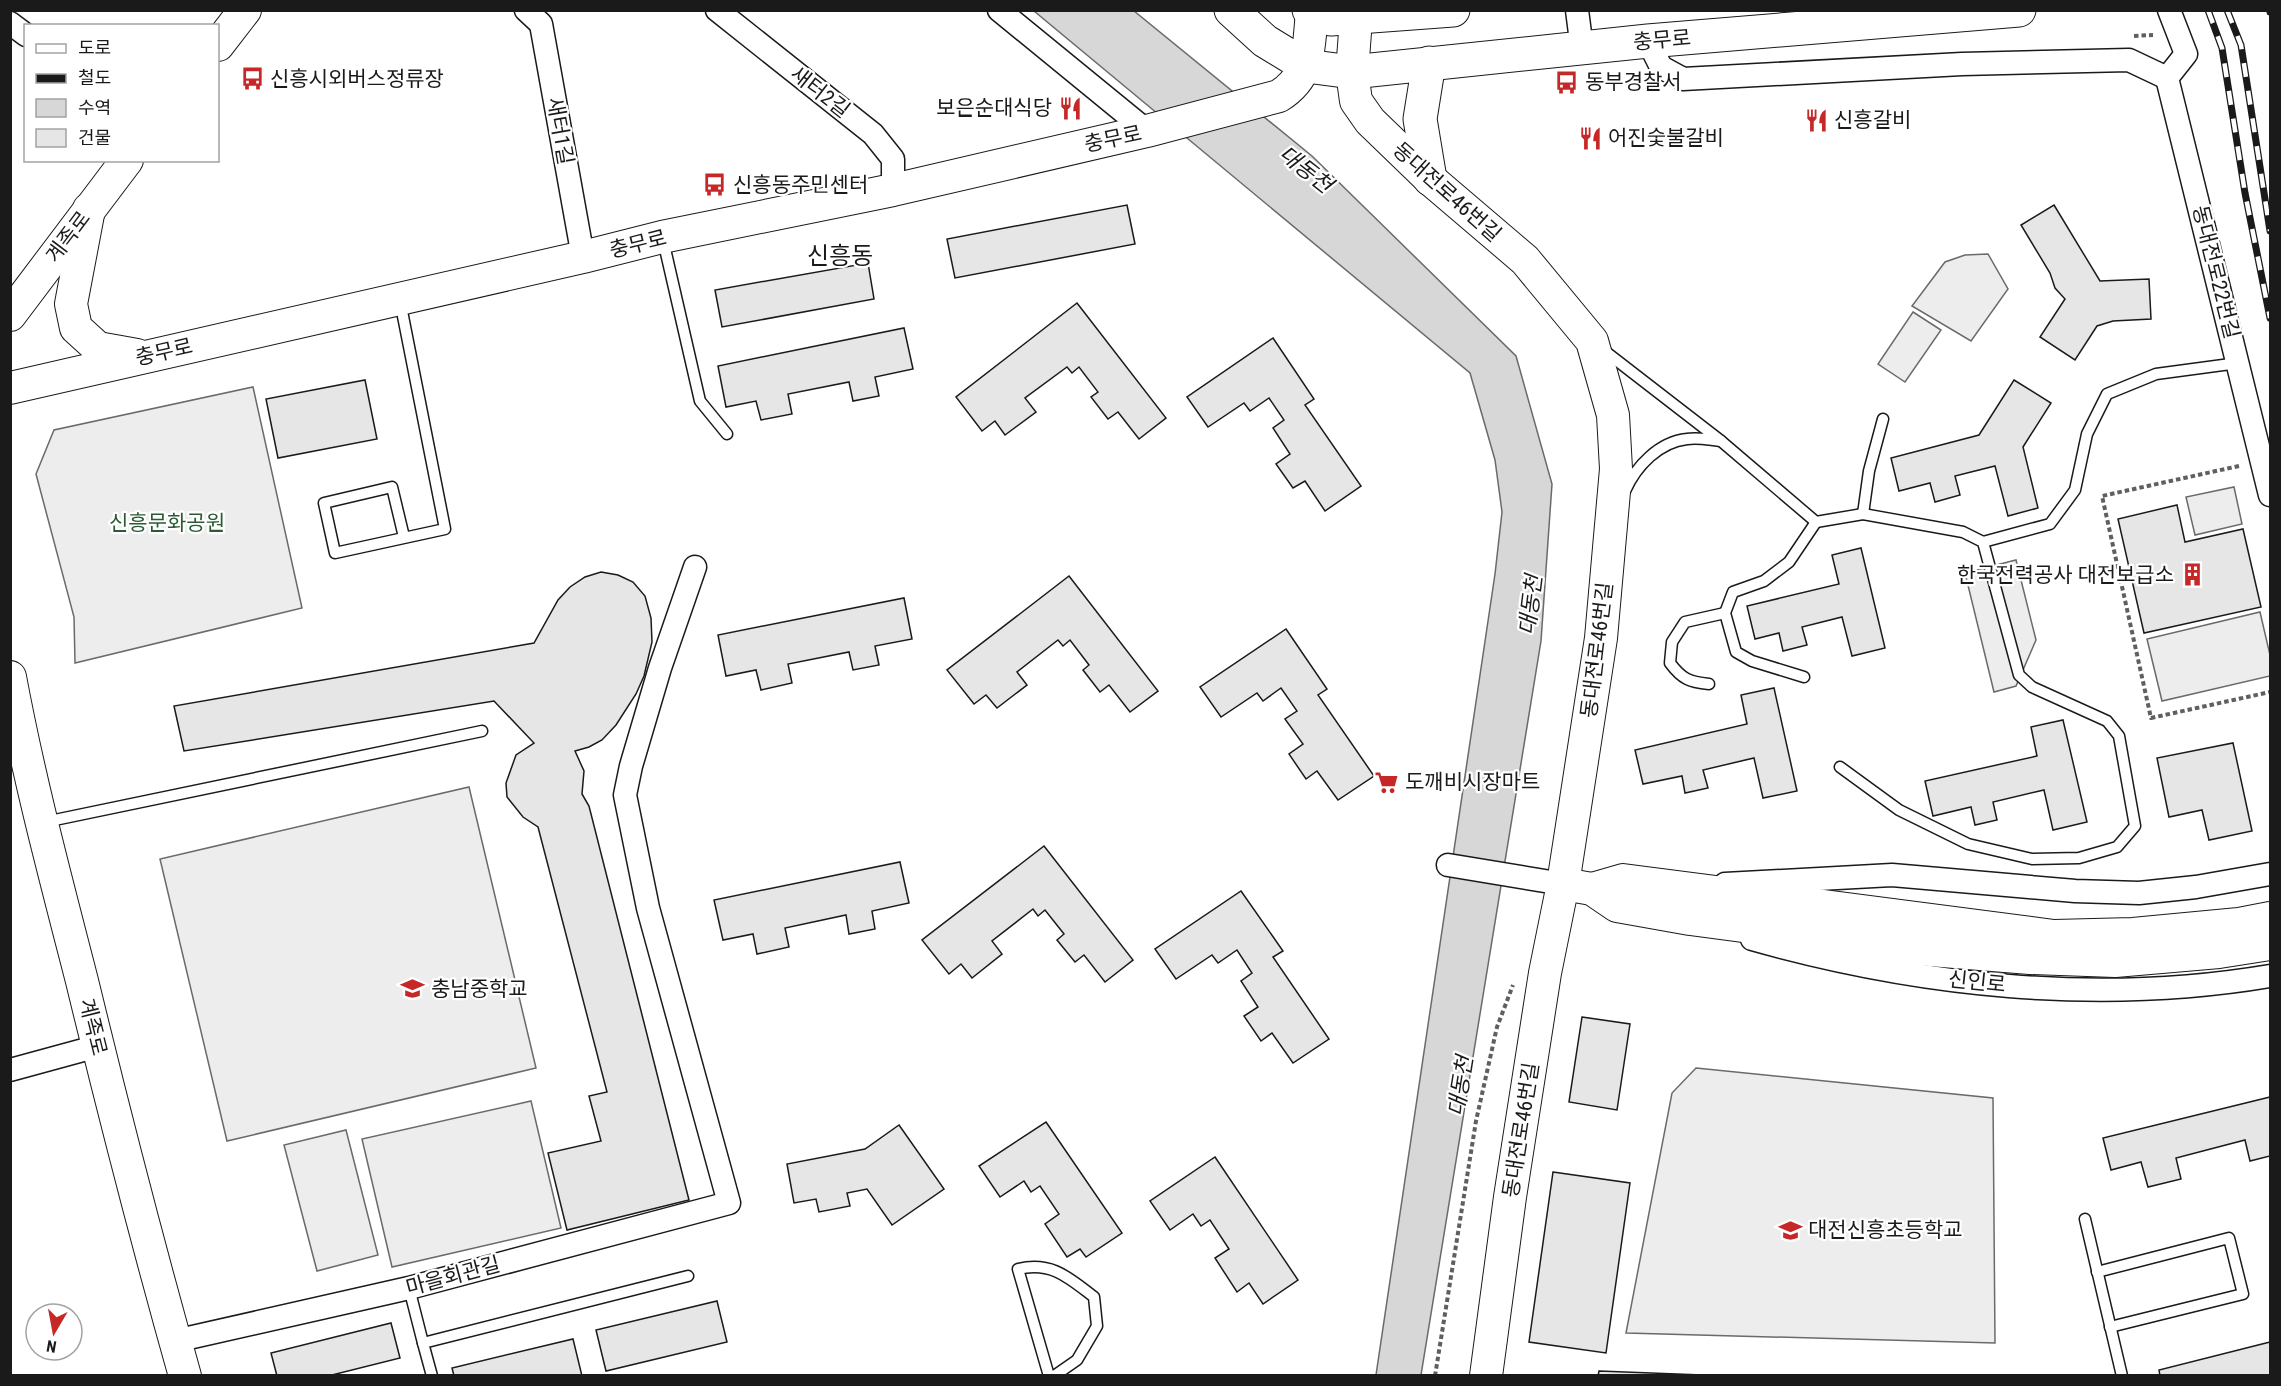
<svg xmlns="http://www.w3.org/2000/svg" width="2281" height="1386" font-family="'Roboto Condensed','Noto Sans KR',sans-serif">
  <rect width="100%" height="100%" fill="#fff"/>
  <g fill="#ededed" stroke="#6a6a6a" stroke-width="1.5">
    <polygon points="1988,254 2008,289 1971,341 1912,306 1945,262 1965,255"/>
    <polygon points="1913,312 1941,330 1905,382 1878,364"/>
    <polygon points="253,387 302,608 75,663 74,617 36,474 54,430"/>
    <polygon points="2234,487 2242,524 2195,535 2186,497"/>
    <polygon points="2016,560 2036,640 2016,686 1994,692 1965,573"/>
    <polygon points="2260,612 2270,655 2270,676 2162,701 2147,639"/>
    <polygon points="469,787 536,1068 227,1141 160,859"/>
    <polygon points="1696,1068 1993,1098 1995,1343 1626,1333 1672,1093"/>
    <polygon points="531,1101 561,1228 392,1267 362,1139"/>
    <polygon points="346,1130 378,1255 317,1271 284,1145"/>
  </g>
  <polygon fill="#d7d7d7" stroke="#6a6a6a" stroke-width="1.5" points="1034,11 1134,11 1312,156 1516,356 1552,484 1541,641 1421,1375 1376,1375 1495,574 1502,512 1495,460 1470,373"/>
  <g fill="#e6e6e6" stroke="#1a1a1a" stroke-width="1.5">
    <polygon points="1127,205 1135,244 955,278 947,239"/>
    <polygon points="2054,205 2100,281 2149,279 2151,319 2113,321 2097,326 2075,360 2040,337 2065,299 2055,288 2050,273 2021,225"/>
    <polygon points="868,263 874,299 722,327 715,290"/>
    <polygon points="1077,303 1166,418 1139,439 1118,412 1108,419 1091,397 1098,392 1079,367 1072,373 1067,367 1025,398 1036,412 1005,435 995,421 982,431 956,397"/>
    <polygon points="904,328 913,369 875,377 879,396 853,401 849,382 788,394 792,414 761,420 756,401 726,407 718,366"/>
    <polygon points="1273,338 1314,399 1305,405 1361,486 1325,511 1305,481 1293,488 1276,464 1290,454 1273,428 1284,420 1269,398 1250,411 1244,403 1208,427 1187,397"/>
    <polygon points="365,380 377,439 278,458 266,399"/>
    <polygon points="2014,380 2051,403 2023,447 2038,508 2008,516 1995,466 1955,476 1960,495 1935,502 1930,483 1899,491 1891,458 1979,435"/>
    <polygon points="2177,505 2185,542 2243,529 2261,607 2144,633 2118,519"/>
    <polygon points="1861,548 1885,648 1852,656 1842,617 1802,627 1807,645 1783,651 1779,633 1755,639 1747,606 1839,584 1832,555"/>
    <polygon points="601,572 618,575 633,582 645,596 651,618 652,642 644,676 636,694 616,725 602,740 589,747 575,751 584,771 582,794 589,806 689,1200 567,1230 548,1153 601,1141 589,1096 607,1092 538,827 523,817 507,797 506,783 516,755 534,743 494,701 184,751 174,706 534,643 558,600 570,587 585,577"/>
    <polygon points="1069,576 1158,691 1130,712 1109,685 1100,692 1083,670 1089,665 1070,640 1063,646 1058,640 1017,672 1027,685 997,708 986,695 974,704 947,670"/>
    <polygon points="904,598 912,639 875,646 879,665 853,670 849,652 788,664 792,683 761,690 756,670 726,676 718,635"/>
    <polygon points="1286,629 1327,689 1318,695 1374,776 1338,800 1317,771 1306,779 1289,754 1303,744 1285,719 1297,711 1281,688 1263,701 1257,693 1221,717 1200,687"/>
    <polygon points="1774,688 1797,791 1763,798 1754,758 1703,770 1708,788 1685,793 1682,776 1643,784 1635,750 1747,724 1741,695"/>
    <polygon points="2063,720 2087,822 2053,830 2044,790 1993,802 1997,820 1975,825 1971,807 1933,816 1925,781 2037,756 2031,727"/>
    <polygon points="2233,743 2252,831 2209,840 2202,810 2169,817 2157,758"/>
    <polygon points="1044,846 1133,960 1105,982 1084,955 1075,962 1057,940 1064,934 1045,910 1038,916 1033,909 992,941 1002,954 972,978 961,964 949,974 922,940"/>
    <polygon points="900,862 909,903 872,911 875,929 849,934 846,915 785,928 789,947 757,954 753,934 723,940 714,900"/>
    <polygon points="1241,891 1283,951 1273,957 1329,1039 1293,1063 1272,1033 1261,1041 1244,1016 1258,1007 1241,981 1252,973 1237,950 1218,963 1212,955 1176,979 1155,949"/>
    <polygon points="1582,1017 1630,1024 1617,1110 1569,1102"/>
    <polygon points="2270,1097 2270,1156 2250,1161 2245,1140 2176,1158 2181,1179 2148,1187 2141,1162 2111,1170 2103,1138"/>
    <polygon points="1046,1122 1122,1233 1086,1257 1080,1249 1067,1257 1045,1224 1059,1214 1040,1186 1031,1192 1024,1181 1000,1197 979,1166"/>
    <polygon points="899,1125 944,1189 892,1225 867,1189 847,1193 850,1206 819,1212 816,1199 794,1203 787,1164 865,1149"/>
    <polygon points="1215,1157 1298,1280 1263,1304 1249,1283 1237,1292 1215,1258 1229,1249 1210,1220 1201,1226 1193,1214 1170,1230 1150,1201"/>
    <polygon points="1553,1172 1630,1183 1606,1353 1529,1342"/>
    <polygon points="717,1301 727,1342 606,1371 596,1330"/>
    <polygon points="391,1323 400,1358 328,1376 277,1376 271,1353"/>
    <polygon points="573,1339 582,1376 454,1376 452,1368"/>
    <polygon points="2270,1342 2270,1376 2160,1376 2159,1370"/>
    <polygon points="1599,1371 1729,1376 1598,1376"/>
  </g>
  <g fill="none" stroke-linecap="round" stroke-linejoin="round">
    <defs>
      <g id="lane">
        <polyline points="663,240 700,401 727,434"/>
        <polyline points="400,301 445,529 335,553 324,503 392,487 404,537"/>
        <polyline points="1602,349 1721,441 1816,522 1863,514 1963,532 1983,542 2019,675 2032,687 2107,721 2119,736 2135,826 2117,847 2079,858 2032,859 1968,844 1899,810 1840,767"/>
        <path d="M 1625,491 C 1636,466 1659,442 1687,439 C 1698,437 1710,440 1721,441"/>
        <polyline points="1863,514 1869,471 1883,419"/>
        <polyline points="1983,542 2050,524 2075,490 2087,434 2107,394 2156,374 2238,363"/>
        <polyline points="1804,677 1752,661 1736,652 1725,613 1733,592 1764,581 1789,562 1816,522"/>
        <path d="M 1709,684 C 1689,682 1682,679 1670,663 L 1672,642 L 1685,622 L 1725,613"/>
        <polyline points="45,822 482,731"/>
        <polyline points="2085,1219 2122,1376"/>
        <polyline points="2097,1272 2229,1238 2243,1294 2110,1327"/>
        <polyline points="409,1288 423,1343"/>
        <polyline points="432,1376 423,1343 688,1276"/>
        <path d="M 1049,1376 L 1018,1269 C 1052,1261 1069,1278 1094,1297 L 1097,1326 L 1077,1360 L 1054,1376"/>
      </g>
      <g id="street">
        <polyline points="526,10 541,24 583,257"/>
        <polyline points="717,10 873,134 893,159 893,190"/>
        <polyline points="999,10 1147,131"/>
        <polyline points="1577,10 1582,49"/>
        <polyline points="2169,10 2186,54 2167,78 2270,495"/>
        <polyline points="10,23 26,35"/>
        <polyline points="1648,41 1661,67 1683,79 1962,64 2129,60 2167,78"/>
        <polyline points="1448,865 1563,884"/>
        <polyline points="1725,884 1892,875 2075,891 2139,893 2196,887 2270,874"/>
        <path d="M 1752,939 C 1919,986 2098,1005 2270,976"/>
        <polyline points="10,1070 98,1046"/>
        <polyline points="175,1341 409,1288 729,1203 648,908 625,795 631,766 660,668 695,567"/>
      </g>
      <g id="secondary">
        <polyline points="1356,19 1352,72 1356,101 1370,121 1430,179 1525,260 1592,341 1613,415 1616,469 1601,638 1563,884 1545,973 1510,1197 1486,1376"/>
        <polyline points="218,45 245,10"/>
        <polyline points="89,209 71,304 76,328 98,348 137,355"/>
        <polyline points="10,315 127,160"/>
        <path d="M 10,388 L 583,257 L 662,237 L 893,190 L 1147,131 L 1279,96 C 1312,75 1308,47 1312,13"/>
        <path d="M 10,677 C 29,779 56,880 82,981 C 114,1113 148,1245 185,1376"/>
        <polyline points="1563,884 1592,889 1617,906 1690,919 1918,949 2030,958 2115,961 2219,952 2270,944"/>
        <polyline points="1592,889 1623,880 2054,936 2133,934 2239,924 2270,918"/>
      </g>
      <g id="primary">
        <polyline points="1231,10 1265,41 1306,66 1352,72 1648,41 2019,10"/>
        <polyline points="1309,10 1331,19 1453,10"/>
        <polyline points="1429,63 1420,119 1430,179"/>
      </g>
    </defs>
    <use href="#lane" stroke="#1a1a1a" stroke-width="13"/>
    <use href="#street" stroke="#1a1a1a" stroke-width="25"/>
    <use href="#secondary" stroke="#1a1a1a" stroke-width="34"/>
    <use href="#primary" stroke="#1a1a1a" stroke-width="35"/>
    <g stroke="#5f5f5f" stroke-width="4" stroke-dasharray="4.5 3" stroke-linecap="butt">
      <polyline points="2134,36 2153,35"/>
      <polyline points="2239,466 2102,496 2151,718 2270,692"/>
      <polyline points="1435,1376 1476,1121 1497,1027 1513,985"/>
    </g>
    <use href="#lane" stroke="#fff" stroke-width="10"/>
    <use href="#street" stroke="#fff" stroke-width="22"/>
    <use href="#secondary" stroke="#fff" stroke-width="32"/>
    <use href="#primary" stroke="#fff" stroke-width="33"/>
    <defs>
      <g id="rail">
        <polyline points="2208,10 2222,48 2245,193 2270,318"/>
        <polyline points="2227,10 2241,45 2270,231"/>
        <polyline points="2270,10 2270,12"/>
      </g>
    </defs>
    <use href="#rail" stroke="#1a1a1a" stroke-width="7"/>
    <use href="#rail" stroke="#fff" stroke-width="4.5" stroke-dasharray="14" stroke-linecap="butt"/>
  </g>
  <defs>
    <symbol id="bus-bare" viewBox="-9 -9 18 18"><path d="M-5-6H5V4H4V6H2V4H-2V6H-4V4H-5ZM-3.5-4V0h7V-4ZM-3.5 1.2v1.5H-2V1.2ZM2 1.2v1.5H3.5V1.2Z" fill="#c62828" stroke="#fff" stroke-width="2.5" paint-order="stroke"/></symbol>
    <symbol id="restaurant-bare" viewBox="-9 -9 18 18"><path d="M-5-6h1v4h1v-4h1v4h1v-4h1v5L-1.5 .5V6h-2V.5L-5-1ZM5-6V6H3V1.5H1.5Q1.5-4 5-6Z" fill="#c62828" stroke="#fff" stroke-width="2.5" paint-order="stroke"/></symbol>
    <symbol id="building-bare" viewBox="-9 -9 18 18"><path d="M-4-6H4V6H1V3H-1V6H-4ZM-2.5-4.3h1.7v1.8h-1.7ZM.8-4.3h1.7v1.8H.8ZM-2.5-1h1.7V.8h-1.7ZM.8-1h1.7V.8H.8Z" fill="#c62828" stroke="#fff" stroke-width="2.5" paint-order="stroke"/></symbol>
    <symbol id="supermarket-bare" viewBox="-9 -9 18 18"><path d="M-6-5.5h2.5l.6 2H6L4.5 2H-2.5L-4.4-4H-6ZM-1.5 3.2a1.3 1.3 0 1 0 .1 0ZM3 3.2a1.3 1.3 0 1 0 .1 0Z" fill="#c62828" stroke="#fff" stroke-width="2.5" paint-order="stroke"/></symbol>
    <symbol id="school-bare" viewBox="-9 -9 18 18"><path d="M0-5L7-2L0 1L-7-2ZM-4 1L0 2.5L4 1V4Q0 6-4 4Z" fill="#c62828" stroke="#fff" stroke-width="2.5" paint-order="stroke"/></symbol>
  </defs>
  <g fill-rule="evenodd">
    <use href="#bus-bare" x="236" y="62" width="33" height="33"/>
    <use href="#bus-bare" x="1550" y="66" width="33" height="33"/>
    <use href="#restaurant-bare" x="1054" y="92" width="33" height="33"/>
    <use href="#restaurant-bare" x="1800" y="104" width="33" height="33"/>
    <use href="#restaurant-bare" x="1574" y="122" width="33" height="33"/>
    <use href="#bus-bare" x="698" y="168" width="33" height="33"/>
    <use href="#building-bare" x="2176" y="558" width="33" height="33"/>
    <use href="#supermarket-bare" x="1370" y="766" width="33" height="33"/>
    <use href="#school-bare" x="396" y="972" width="33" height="33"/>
    <use href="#school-bare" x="1774" y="1214" width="33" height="33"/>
  </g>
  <g text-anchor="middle" stroke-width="4.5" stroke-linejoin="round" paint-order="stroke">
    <g font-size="21" fill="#1a1a1a" stroke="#fff">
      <text transform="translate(1662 40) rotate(-5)" y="7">충무로</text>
      <text transform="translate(820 92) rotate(38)" y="7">새터2길</text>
      <text transform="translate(560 131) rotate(80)" y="7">새터1길</text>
      <text transform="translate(1113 139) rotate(-12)" y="7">충무로</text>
      <text transform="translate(1447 192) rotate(42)" y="7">동대전로46번길</text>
      <text transform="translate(68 237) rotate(-53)" y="7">계족로</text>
      <text transform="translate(638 244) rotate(-14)" y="7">충무로</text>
      <text transform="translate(2216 272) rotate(76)" y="7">동대전로22번길</text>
      <text transform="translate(164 352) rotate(-13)" y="7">충무로</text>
      <text transform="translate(1597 650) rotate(-83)" y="7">동대전로46번길</text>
      <text transform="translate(1977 982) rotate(6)" y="7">신인로</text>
      <text transform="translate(93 1027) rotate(76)" y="7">계족로</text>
      <text transform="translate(1521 1130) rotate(-81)" y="7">동대전로46번길</text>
      <text transform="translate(453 1276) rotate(-15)" y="7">마을회관길</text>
    </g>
    <g font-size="21" fill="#1a1a1a" stroke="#fff" text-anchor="start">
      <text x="270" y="86">신흥시외버스정류장</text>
      <text x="1585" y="89">동부경찰서</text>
      <text x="1052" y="115" text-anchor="end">보은순대식당</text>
      <text x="1834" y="127">신흥갈비</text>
      <text x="1608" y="145">어진숯불갈비</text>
      <text x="733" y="192">신흥동주민센터</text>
      <text x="2174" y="582" text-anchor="end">한국전력공사 대전보급소</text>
      <text x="1405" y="789">도깨비시장마트</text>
      <text x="431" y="996">충남중학교</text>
      <text x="1808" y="1237">대전신흥초등학교</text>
    </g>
    <g font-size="21" fill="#2b5a34" stroke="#fff">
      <text x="167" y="530">신흥문화공원</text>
    </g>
    <g font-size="22" font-style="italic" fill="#1a1a1a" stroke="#fff">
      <text transform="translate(1306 169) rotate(38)" y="8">대동천</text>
      <text transform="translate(1530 605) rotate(-83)" y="8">대동천</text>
      <text transform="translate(1460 1086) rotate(-81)" y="8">대동천</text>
    </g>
    <g font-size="24" fill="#1a1a1a" stroke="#fff">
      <text x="840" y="264">신흥동</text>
    </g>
  </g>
  <rect width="2281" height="1386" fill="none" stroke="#1a1a1a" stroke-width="24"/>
  <rect x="24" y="24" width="195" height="138" fill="#ffffff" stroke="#a3a3a3" stroke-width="1.5"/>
  <rect x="36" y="44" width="30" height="9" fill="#ffffff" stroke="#a3a3a3" stroke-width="1.5"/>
  <text x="78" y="54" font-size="18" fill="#1a1a1a">도로</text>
  <rect x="36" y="74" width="30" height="9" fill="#1a1a1a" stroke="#a3a3a3" stroke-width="1.5"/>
  <text x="78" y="84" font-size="18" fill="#1a1a1a">철도</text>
  <rect x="36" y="99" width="30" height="18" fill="#d7d7d7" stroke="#a3a3a3" stroke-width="1.5"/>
  <text x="78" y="114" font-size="18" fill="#1a1a1a">수역</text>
  <rect x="36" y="129" width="30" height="18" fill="#e6e6e6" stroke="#a3a3a3" stroke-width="1.5"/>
  <text x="78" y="144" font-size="18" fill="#1a1a1a">건물</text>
  <g transform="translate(54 1332) rotate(190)"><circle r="28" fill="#ffffff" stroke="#a3a3a3" stroke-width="1.5"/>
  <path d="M0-4.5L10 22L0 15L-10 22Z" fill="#c62828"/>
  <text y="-9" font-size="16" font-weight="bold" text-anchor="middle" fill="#1a1a1a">N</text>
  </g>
</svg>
